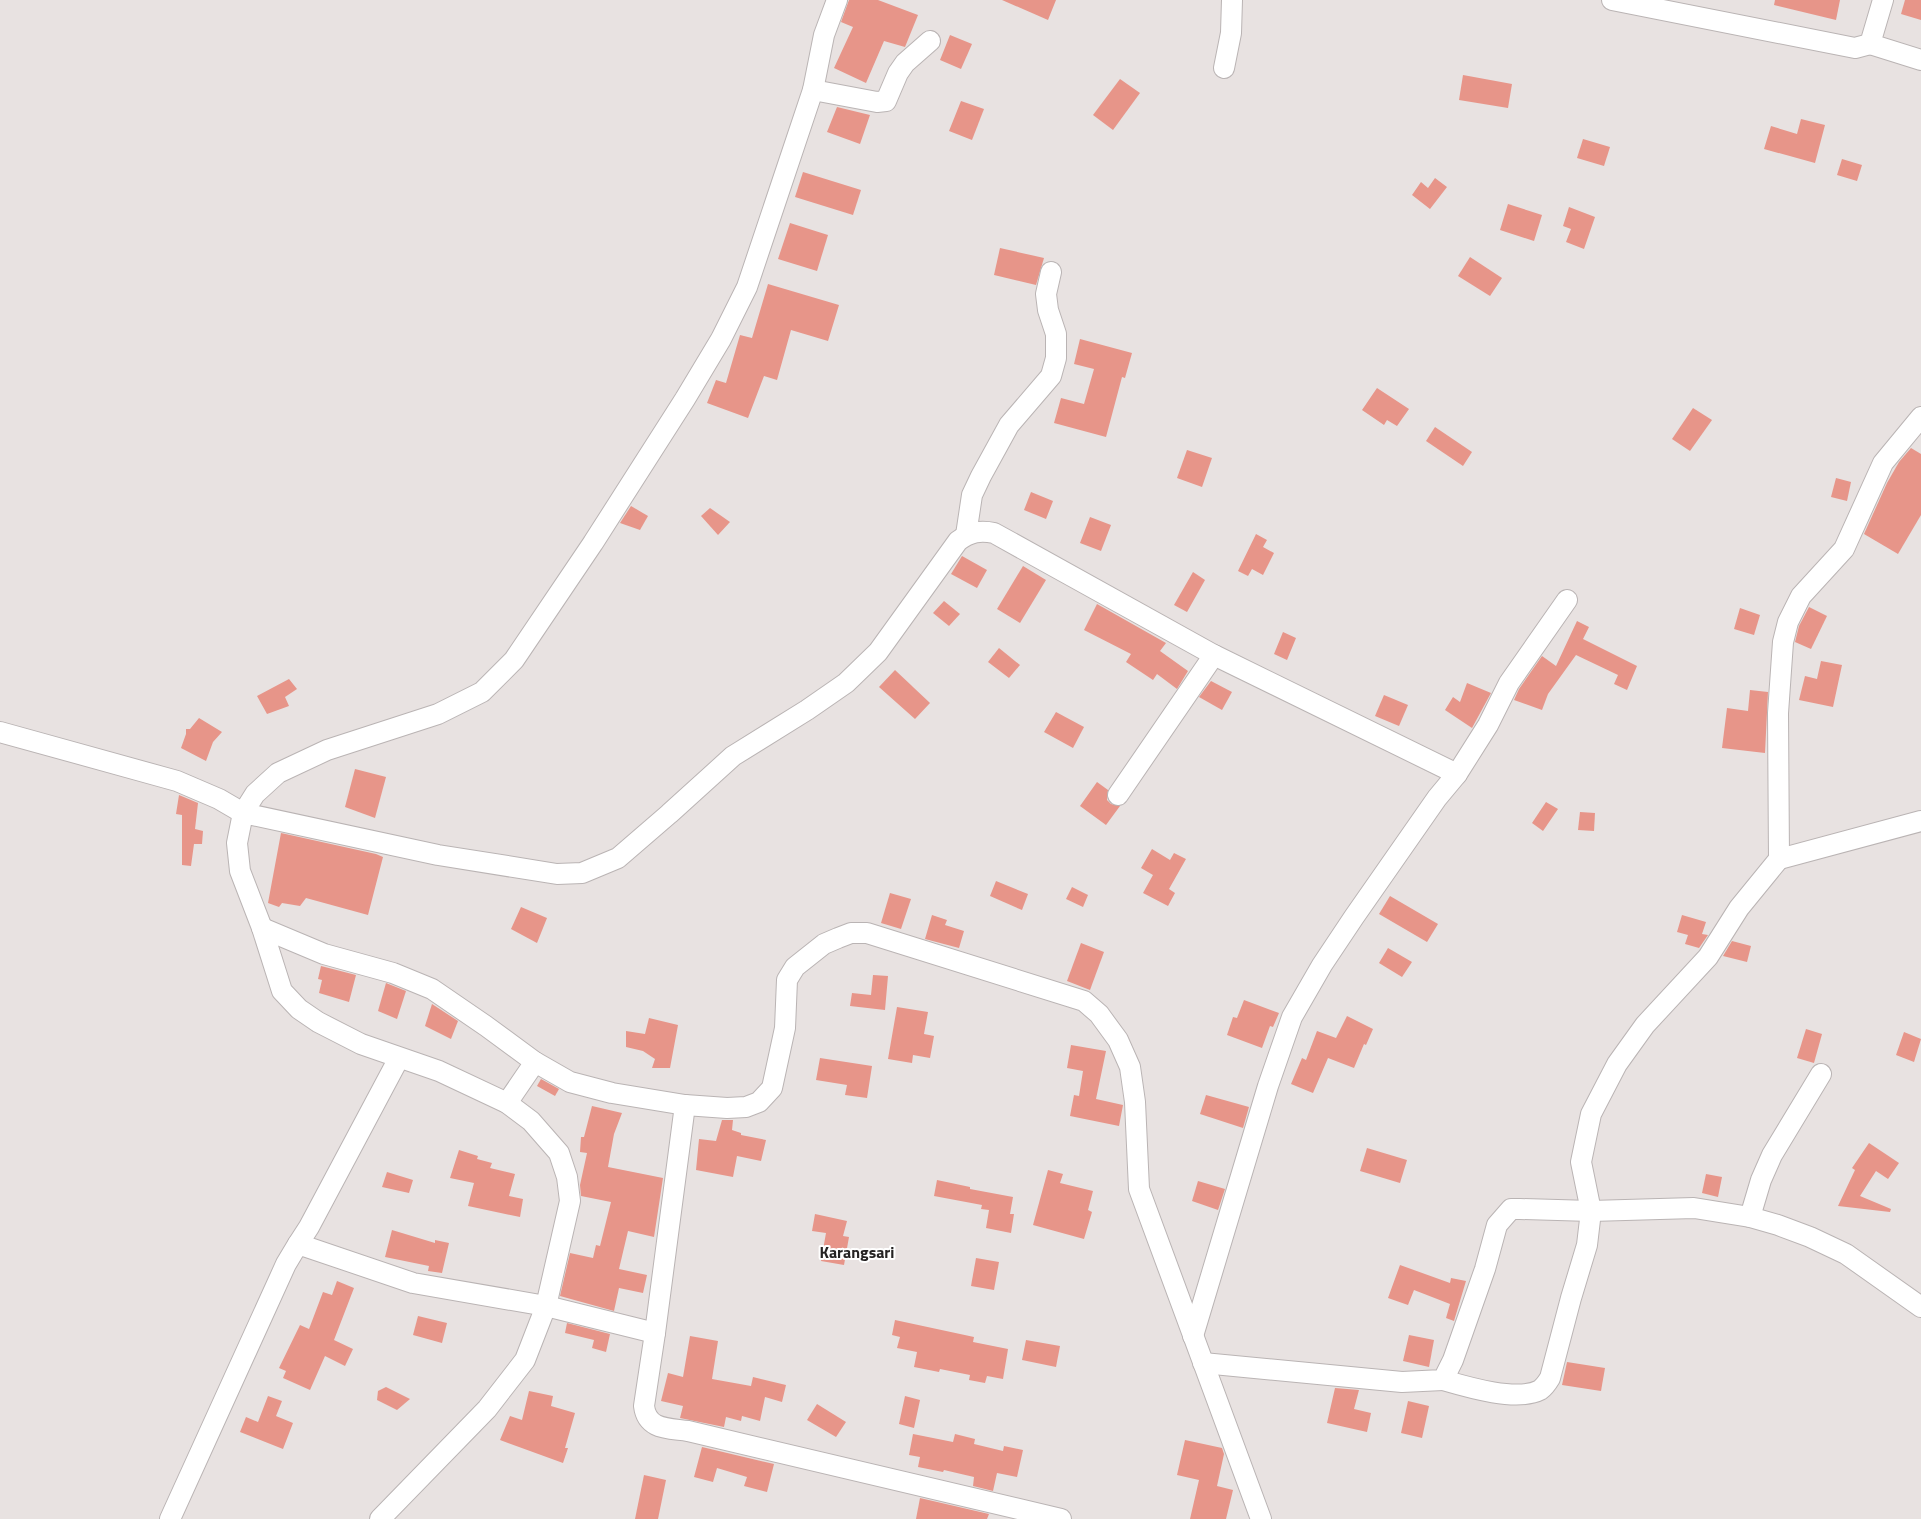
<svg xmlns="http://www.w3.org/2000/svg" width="1921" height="1519" font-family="'Titillium Web',sans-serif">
  <rect width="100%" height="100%" fill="#e8e2e1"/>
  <g fill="#e79589">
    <polygon points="849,0 878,0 918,15 905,47 884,41 866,83 834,68 853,27 841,22"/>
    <polygon points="1002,0 1056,0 1048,20"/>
    <polygon points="1775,0 1840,0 1836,20 1774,5"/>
    <polygon points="1905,0 1921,0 1921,20 1901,14"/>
    <polygon points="950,35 972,44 961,69 940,60"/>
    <polygon points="1463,75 1512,84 1508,108 1459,100"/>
    <polygon points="1120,79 1140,93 1113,130 1093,115"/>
    <polygon points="961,101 984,109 972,140 949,131"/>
    <polygon points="837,107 870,115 860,144 827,132"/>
    <polygon points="1801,119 1825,125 1815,163 1764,149 1771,126 1797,134"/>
    <polygon points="1583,139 1610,147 1604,166 1577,158"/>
    <polygon points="1842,159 1862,165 1857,181 1837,175"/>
    <polygon points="803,172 861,190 853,215 795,197"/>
    <polygon points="1435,178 1447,187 1430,209 1412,195 1421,182 1428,188"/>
    <polygon points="1508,204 1542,215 1534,241 1500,230"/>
    <polygon points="1569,207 1595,217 1584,249 1566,242 1571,229 1563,226"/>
    <polygon points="790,223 828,235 817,271 778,259"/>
    <polygon points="1000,248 1044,258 1036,285 994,275"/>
    <polygon points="1470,257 1502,278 1490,296 1458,276"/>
    <polygon points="768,284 839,305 828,341 791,330 777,380 764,376 748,418 707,403 716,380 726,383 740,335 752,338"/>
    <polygon points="1080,339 1132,353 1125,378 1122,377 1106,437 1054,423 1061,398 1084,404 1094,369 1074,364"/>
    <polygon points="1377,388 1409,409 1397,426 1387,420 1384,425 1362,410"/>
    <polygon points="1693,408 1712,420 1690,451 1672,439"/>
    <polygon points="1435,427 1472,452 1463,466 1426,441"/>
    <polygon points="1911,448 1921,454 1921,515 1898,554 1864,534 1887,483 1899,462"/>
    <polygon points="1187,450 1212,458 1202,487 1177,478"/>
    <polygon points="1836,478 1851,482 1847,501 1831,497"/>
    <polygon points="1031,492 1053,501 1046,519 1024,510"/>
    <polygon points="631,506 648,516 640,530 620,523"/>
    <polygon points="710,508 730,522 718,535 701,516"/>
    <polygon points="1090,517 1111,525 1101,551 1080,543"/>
    <polygon points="1256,534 1267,540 1263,547 1274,553 1263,575 1252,569 1248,576 1238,571"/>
    <polygon points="962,556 987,570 977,588 951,574"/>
    <polygon points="1023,566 1046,580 1020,623 997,609"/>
    <polygon points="1193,572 1205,580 1187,612 1174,605"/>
    <polygon points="944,601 960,614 949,626 933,613"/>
    <polygon points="1097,604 1166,643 1160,651 1188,671 1177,689 1157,674 1153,680 1126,662 1131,654 1084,630"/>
    <polygon points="1809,607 1827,616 1811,649 1795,642 1799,626"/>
    <polygon points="1740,608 1760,615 1754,635 1734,629"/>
    <polygon points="1577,621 1589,627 1583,639 1637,666 1627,690 1614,684 1618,675 1576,655 1548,694 1542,710 1514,700 1519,689 1542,656 1556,666"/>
    <polygon points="1283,632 1296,638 1287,660 1274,654"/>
    <polygon points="999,648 1020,665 1009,678 988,662"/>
    <polygon points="1821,661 1842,665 1833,707 1799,700 1805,676 1817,679"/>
    <polygon points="895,670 930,703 915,719 879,687"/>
    <polygon points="289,679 297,689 285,697 289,706 267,714 257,696"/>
    <polygon points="1211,681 1232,692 1222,710 1199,697"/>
    <polygon points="1467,683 1491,693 1472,728 1445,710 1453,697 1460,702"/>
    <polygon points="1750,690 1768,692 1765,753 1722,748 1727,708 1748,711"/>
    <polygon points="1384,695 1408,705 1399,726 1375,716"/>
    <polygon points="1056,712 1084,727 1073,748 1044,732"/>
    <polygon points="199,718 222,732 213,742 206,761 181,748 186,734 186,729 190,729"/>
    <polygon points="355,769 386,777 375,818 345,807"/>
    <polygon points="1097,782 1108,790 1107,800 1111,804 1120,806 1106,825 1080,806"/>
    <polygon points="179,795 198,803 195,829 203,831 202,844 194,844 191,866 182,865 182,815 176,814"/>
    <polygon points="1546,802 1558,809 1543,831 1532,823"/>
    <polygon points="1580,812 1595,813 1594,831 1578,830"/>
    <polygon points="281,833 376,854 383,857 368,915 306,898 300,906 282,903 279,907 268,903"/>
    <polygon points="1152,849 1170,860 1174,853 1186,859 1169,889 1175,893 1168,906 1143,893 1153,875 1141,868"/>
    <polygon points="996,881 1028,894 1022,910 990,896"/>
    <polygon points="1072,887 1088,895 1083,907 1066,899"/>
    <polygon points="890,893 911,899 901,929 881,923"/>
    <polygon points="1390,896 1438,924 1427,942 1379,914"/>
    <polygon points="521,907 547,918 537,943 511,929"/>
    <polygon points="932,915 947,920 945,925 964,931 959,948 925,939"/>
    <polygon points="1682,915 1706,922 1702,934 1708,935 1699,948 1685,944 1688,935 1677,932"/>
    <polygon points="1732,941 1751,946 1747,962 1723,956"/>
    <polygon points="1081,943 1104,952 1090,990 1067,981"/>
    <polygon points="1388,948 1412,962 1402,977 1379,963"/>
    <polygon points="321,966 356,975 349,1002 319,993 322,980 318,979"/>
    <polygon points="873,975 888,976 885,1010 850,1006 852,993 871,995"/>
    <polygon points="386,983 406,991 397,1019 378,1011"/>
    <polygon points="1244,1000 1279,1013 1273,1027 1270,1026 1262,1048 1227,1035 1233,1017 1237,1018"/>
    <polygon points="432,1004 458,1021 451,1039 425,1026"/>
    <polygon points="897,1007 928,1012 924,1034 934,1036 930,1058 913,1055 912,1063 888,1059"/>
    <polygon points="1347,1016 1373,1029 1366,1045 1364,1044 1354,1068 1328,1058 1313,1093 1291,1084 1302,1058 1306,1060 1317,1031 1336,1038"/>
    <polygon points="649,1018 678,1025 670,1068 652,1068 655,1059 643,1051 626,1047 626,1031 645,1034"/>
    <polygon points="1806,1029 1822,1034 1814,1063 1797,1058"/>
    <polygon points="1904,1032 1921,1039 1914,1062 1896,1055"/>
    <polygon points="1071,1045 1106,1051 1096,1099 1123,1105 1119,1126 1070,1116 1074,1095 1079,1096 1083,1071 1067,1068"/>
    <polygon points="820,1058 872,1066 867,1098 845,1095 847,1085 816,1080"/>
    <polygon points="541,1079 559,1089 555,1096 537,1086"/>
    <polygon points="1206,1095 1249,1107 1243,1128 1200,1114"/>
    <polygon points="592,1106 622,1113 614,1134 608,1167 663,1178 654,1237 628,1231 619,1269 647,1275 643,1293 619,1288 614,1311 560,1296 570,1253 593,1258 596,1245 600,1246 611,1202 581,1196 580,1185 587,1153 580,1152 581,1137 584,1137"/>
    <polygon points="722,1120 733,1120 732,1130 741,1133 741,1135 766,1140 761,1161 737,1156 733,1177 696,1170 699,1139 716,1141"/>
    <polygon points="1869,1143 1899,1163 1888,1179 1876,1171 1860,1196 1891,1209 1890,1212 1838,1206 1855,1170 1852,1168"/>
    <polygon points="1367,1148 1407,1160 1400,1183 1360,1171"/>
    <polygon points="459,1150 478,1156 477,1159 492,1163 490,1168 515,1174 509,1196 523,1199 520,1217 468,1206 474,1183 450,1178"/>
    <polygon points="1048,1170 1063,1174 1060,1183 1093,1191 1088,1210 1092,1212 1084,1239 1033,1225"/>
    <polygon points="387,1172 413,1180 409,1193 382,1187"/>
    <polygon points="1706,1174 1722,1177 1718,1197 1702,1193"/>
    <polygon points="937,1180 970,1187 970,1189 1013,1197 1010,1214 1014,1214 1011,1233 986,1228 989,1210 981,1209 982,1205 934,1196"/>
    <polygon points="1198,1181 1225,1189 1218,1210 1192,1201"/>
    <polygon points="815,1214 847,1221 843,1236 849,1237 844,1265 821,1261 826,1233 812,1231"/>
    <polygon points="392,1230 435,1243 435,1240 449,1243 442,1273 428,1271 429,1266 385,1257"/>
    <polygon points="976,1258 999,1262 994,1290 971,1286"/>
    <polygon points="1400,1265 1450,1283 1451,1278 1466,1281 1454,1321 1446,1318 1450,1304 1414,1290 1408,1305 1388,1298"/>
    <polygon points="337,1281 354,1288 334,1340 353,1349 345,1366 325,1356 310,1390 283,1378 286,1371 279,1368 300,1325 309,1329 323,1292 332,1295"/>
    <polygon points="418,1316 447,1323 442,1343 413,1335"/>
    <polygon points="895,1320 974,1337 973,1342 1008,1349 1003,1379 987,1376 985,1383 969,1380 970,1375 940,1369 939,1372 914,1367 917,1352 897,1348 900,1337 892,1335"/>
    <polygon points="567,1323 610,1334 606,1352 592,1348 594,1340 565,1333"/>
    <polygon points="1409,1335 1434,1340 1429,1367 1403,1361"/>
    <polygon points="690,1336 718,1341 712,1379 751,1386 753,1377 786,1385 782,1402 765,1397 760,1421 742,1416 741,1421 726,1417 724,1427 680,1418 683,1406 661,1401 668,1373 683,1377"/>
    <polygon points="1026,1340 1060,1346 1056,1367 1022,1360"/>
    <polygon points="1567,1362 1605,1368 1601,1391 1562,1385"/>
    <polygon points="386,1387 410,1399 397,1410 377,1400 378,1391"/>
    <polygon points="1335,1388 1359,1390 1354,1409 1371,1413 1367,1432 1327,1423"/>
    <polygon points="529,1391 553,1396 551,1406 575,1413 565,1448 568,1448 563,1463 500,1440 510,1416 522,1420"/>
    <polygon points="268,1396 282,1401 276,1416 293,1423 283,1449 240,1432 246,1417 258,1422"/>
    <polygon points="905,1396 920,1400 914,1428 899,1424"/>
    <polygon points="1408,1401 1429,1406 1422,1438 1401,1433"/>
    <polygon points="817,1404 846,1422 836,1437 807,1420"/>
    <polygon points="913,1434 953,1442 955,1434 975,1439 974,1444 1003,1451 1004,1446 1023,1450 1017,1477 997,1473 993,1491 973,1486 974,1477 944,1470 943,1472 918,1467 920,1457 909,1455"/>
    <polygon points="1185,1440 1222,1448 1224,1454 1217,1486 1233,1490 1226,1519 1190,1519 1199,1480 1177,1475"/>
    <polygon points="702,1447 774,1464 767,1492 744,1486 747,1477 717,1468 713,1482 694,1477"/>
    <polygon points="644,1475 666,1480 658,1519 635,1519"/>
    <polygon points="920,1498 989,1514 987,1519 916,1519"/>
  </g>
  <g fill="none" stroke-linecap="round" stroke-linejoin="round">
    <defs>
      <g id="minor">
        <polyline points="1612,0 1855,48 1870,44 1883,0"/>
        <polyline points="1870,44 1921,60"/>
        <polyline points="1224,68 1231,33 1232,0"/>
        <polyline points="813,90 877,102 886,101 898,73 905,63 930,41"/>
        <polyline points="966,535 972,495 981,476 1009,425 1051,376 1056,358 1056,334 1048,310 1046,294 1051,272"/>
        <polyline points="0,732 177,781 219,799 243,813 255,794 278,773 327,750 438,714 482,692 514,660 593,543 685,399 721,339 747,287 813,90 824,35 837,0"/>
        <polyline points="1457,774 1488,725 1509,683 1567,600"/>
        <polyline points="1118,795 1214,655"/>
        <polyline points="1779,859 1921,821"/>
        <polyline points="262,928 324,954 393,973 432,989 486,1026 535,1062 570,1082 612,1093 685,1105 727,1108 746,1107 759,1102 772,1088 785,1028 787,980 795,967 824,944 838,938 851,933 867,933 1084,1001 1099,1014 1118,1040 1130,1067 1135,1102 1139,1189 1261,1519"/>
        <polyline points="507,1103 535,1062"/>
        <path d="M 685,1105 L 655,1333 L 644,1406 C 647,1430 668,1428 688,1431 L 1061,1519"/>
        <polyline points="1750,1217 1761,1180 1772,1155 1821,1074"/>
        <polyline points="298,1244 309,1227 399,1058"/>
        <polyline points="1203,1363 1402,1382 1443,1380 1453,1360 1485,1269 1497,1225 1511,1209 1520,1209 1591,1211 1694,1208 1750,1217 1778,1225 1810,1237 1846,1254 1921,1307"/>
        <path d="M 1443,1380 C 1467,1387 1517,1402 1540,1390 C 1544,1387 1547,1383 1550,1378 L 1571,1298 L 1587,1245 L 1591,1211 L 1581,1162 L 1591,1114 L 1617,1064 L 1645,1025 L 1708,957 L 1739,908 L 1779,859 L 1778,713 L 1783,642 L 1788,622 L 1801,596 L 1844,549 L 1883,463 L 1921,417"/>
        <polyline points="170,1519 286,1264 298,1244 413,1283 546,1306 655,1333"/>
        <path d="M 380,1519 L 487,1409 L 525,1360 L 546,1306 L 570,1201 L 567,1177 L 559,1153 L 531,1121 L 507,1103 L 439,1071 L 361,1044 L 318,1022 L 299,1009 L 282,991 L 262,928 L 240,871 L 237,843 L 243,813 L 438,855 L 557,874 L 582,873 L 618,858 L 669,814 L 733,756 L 807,710 L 846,683 L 878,652 L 958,541 C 970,532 980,530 994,533 L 1214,655 L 1457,774 L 1437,798 L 1354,917 L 1322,965 L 1292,1017 L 1268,1086 L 1193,1336"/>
      </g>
    </defs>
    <use href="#minor" stroke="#bab4b4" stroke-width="22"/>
    <use href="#minor" stroke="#fff" stroke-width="20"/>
  </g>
  <g text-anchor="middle" stroke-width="4" stroke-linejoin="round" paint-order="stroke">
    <g font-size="16" font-weight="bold" fill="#252323" stroke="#fff">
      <text x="857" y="1258">Karangsari</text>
    </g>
  </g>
</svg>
